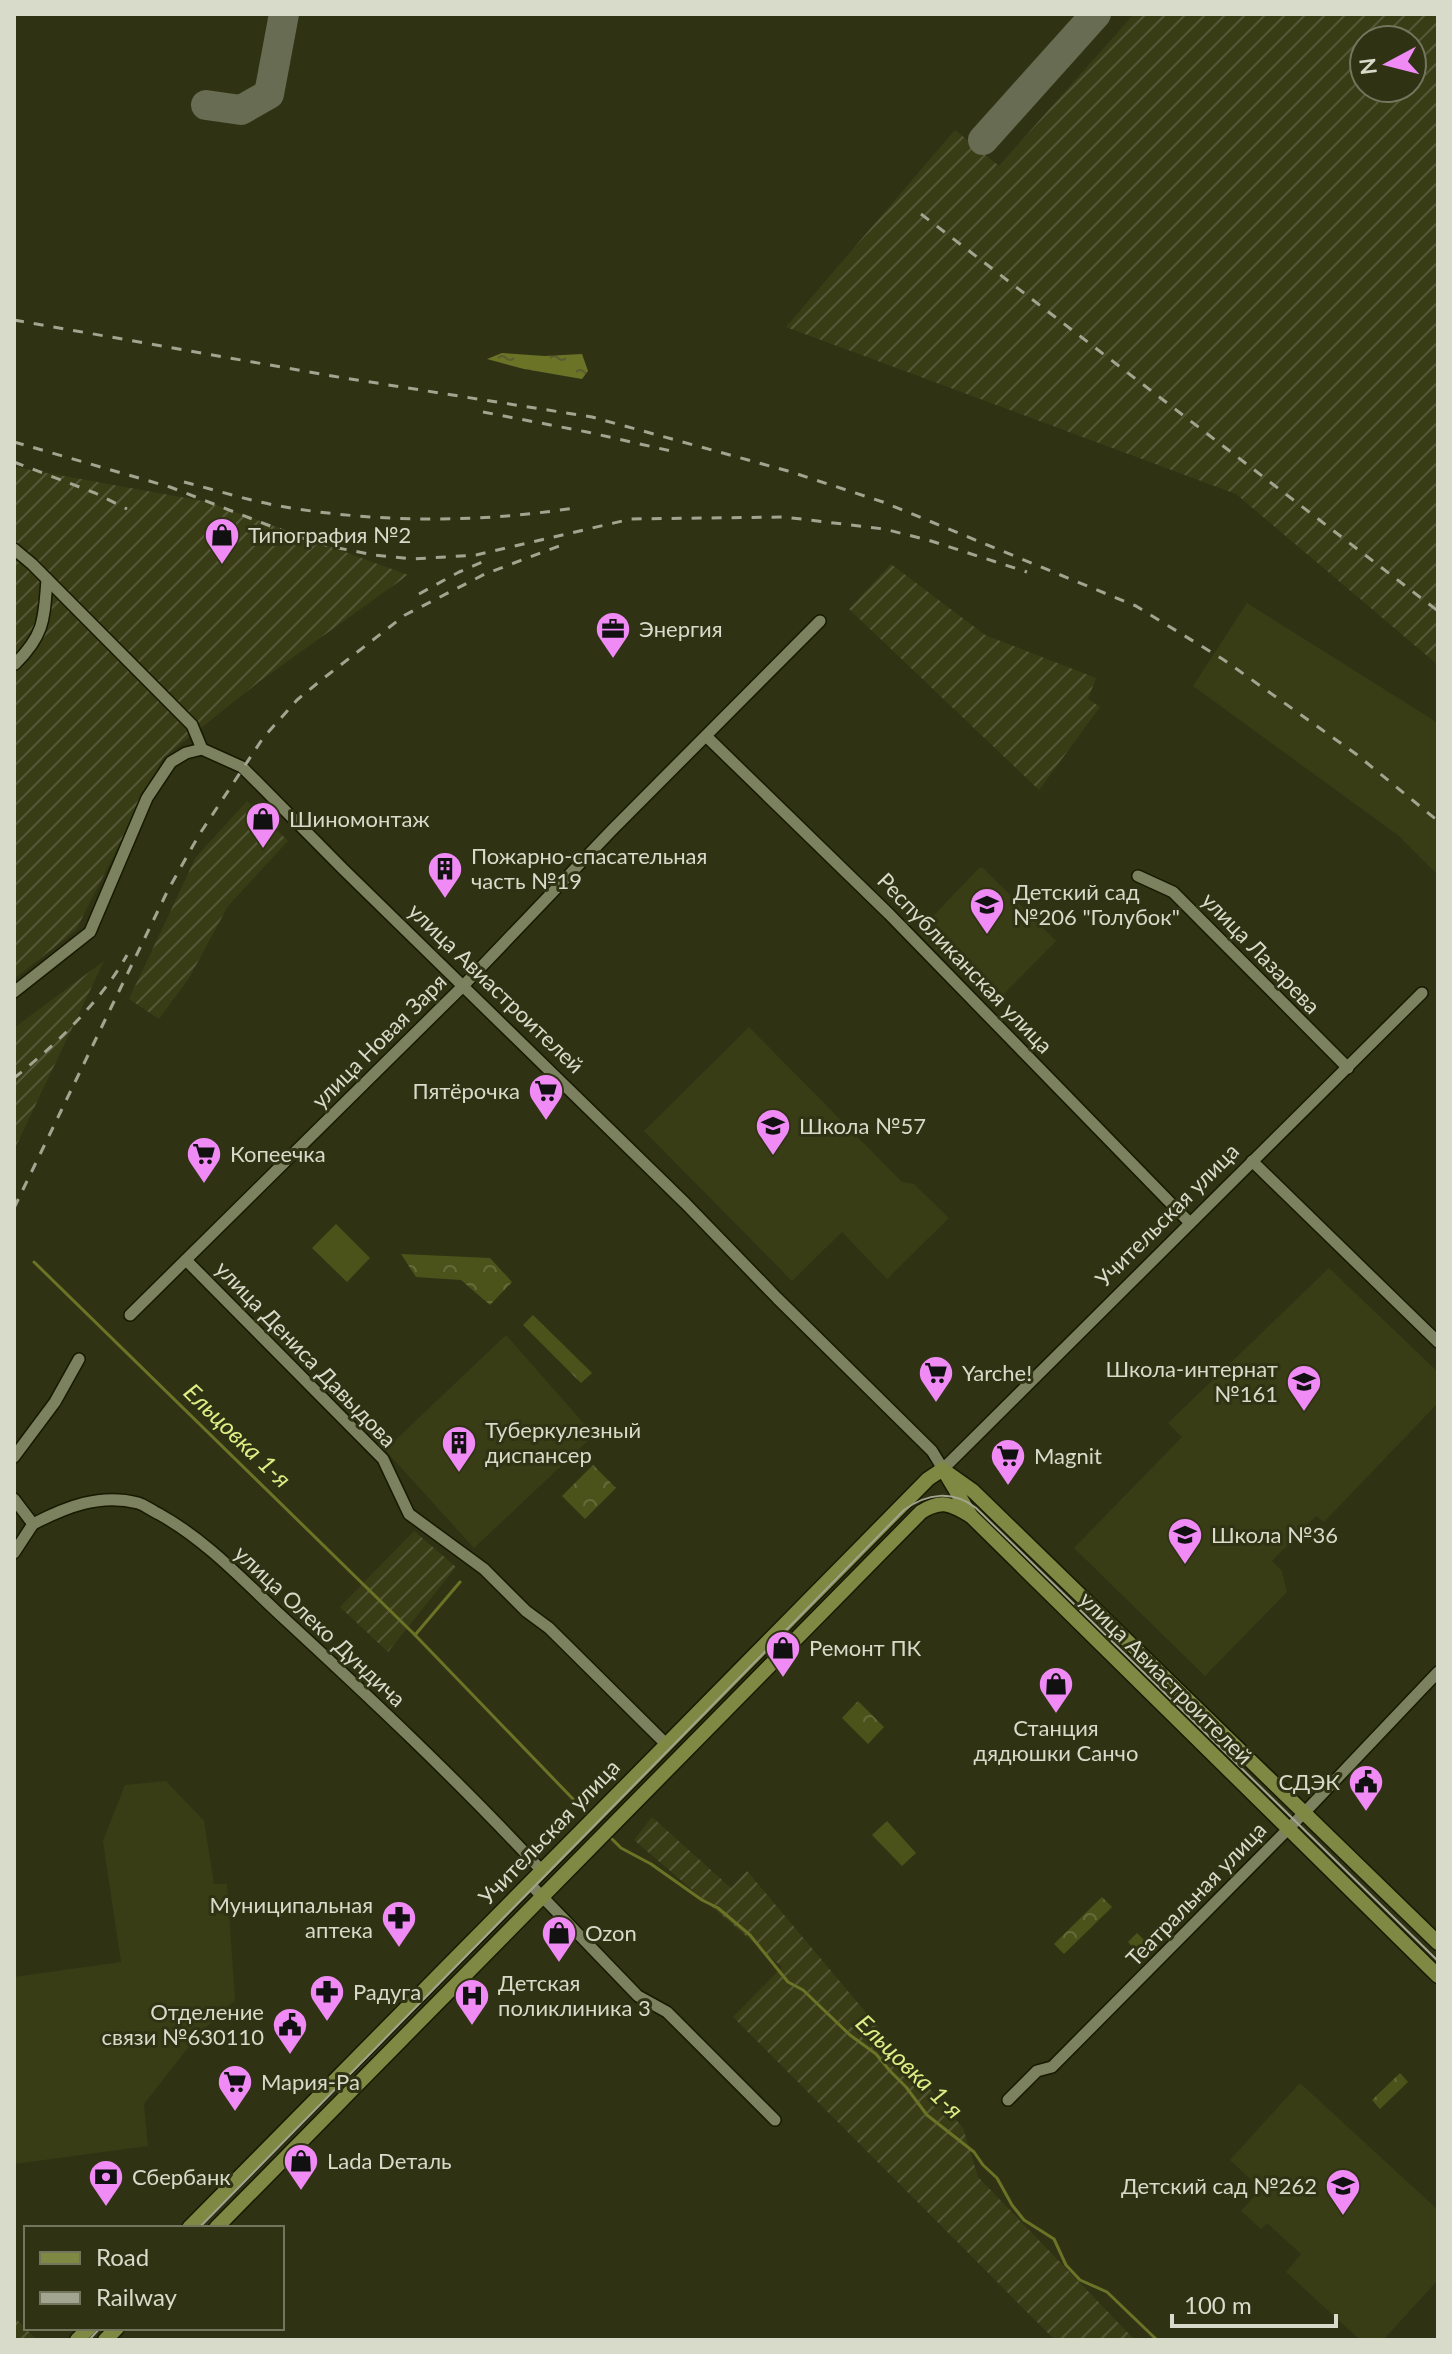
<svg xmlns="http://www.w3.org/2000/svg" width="1452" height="2354" font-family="Lato,sans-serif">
  <defs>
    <pattern id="industrial-furrows" width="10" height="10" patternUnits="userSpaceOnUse" patternTransform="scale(2)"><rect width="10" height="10" fill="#383d16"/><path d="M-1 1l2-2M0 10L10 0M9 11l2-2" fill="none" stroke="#545837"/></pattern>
    <pattern id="park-crowns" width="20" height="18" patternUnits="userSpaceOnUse" patternTransform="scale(2)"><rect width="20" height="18" fill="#4c531a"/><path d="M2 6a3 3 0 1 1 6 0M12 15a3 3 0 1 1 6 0" fill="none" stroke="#656b3a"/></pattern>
    <pattern id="water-ripples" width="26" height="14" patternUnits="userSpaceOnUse" patternTransform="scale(2)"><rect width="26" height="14" fill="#6a7326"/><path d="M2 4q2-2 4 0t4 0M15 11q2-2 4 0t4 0" fill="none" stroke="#585d30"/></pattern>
  </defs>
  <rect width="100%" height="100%" fill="#2f3314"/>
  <g fill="#383d16">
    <polygon points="1247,603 1438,723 1438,875 1399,836 1193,686"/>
    <polygon points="982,867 1056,941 998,1000 985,984 977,990 918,932 979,868"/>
    <polygon points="749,1027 902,1182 914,1184 949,1218 887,1279 842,1232 792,1281 644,1131"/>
    <polygon points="1329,1268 1438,1372 1438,1403 1324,1522 1316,1516 1272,1561 1282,1571 1287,1592 1205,1676 1074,1548 1182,1437 1168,1423"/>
    <polygon points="506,1335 594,1435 474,1548 385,1450"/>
    <polygon points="166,1781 204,1821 214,1884 227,1884 235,2000 198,2035 144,2104 148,2146 14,2164 14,1977 121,1962 103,1841 125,1785"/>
    <polygon points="1300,2083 1438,2210 1438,2280 1383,2340 1360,2340 1286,2272 1301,2254 1267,2223 1261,2229 1241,2211 1261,2189 1230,2160"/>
  </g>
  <g fill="url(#industrial-furrows)" fill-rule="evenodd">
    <path d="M 1134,14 L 1438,14 L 1438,665 L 1236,494 L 786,327 L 955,130 L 999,166 ZM 1412,40 L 1412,88 L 1364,88 L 1364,40 Z"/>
    <polygon points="14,467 208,502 408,575 260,681 163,758 76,930 14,979"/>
    <polygon points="891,564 985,635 1096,678 1088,699 1100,707 1039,790 849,609"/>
    <polygon points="247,801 288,841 228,906 189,978 159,1019 129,999 196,857"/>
    <polygon points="104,961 14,1150 14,1028"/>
    <polygon points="414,1531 456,1567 388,1652 340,1607"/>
    <polygon points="652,1817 731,1888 747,1871 963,2128 978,2177 1135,2340 1055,2340 733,2017 782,1967 634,1840"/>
    <polygon points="14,2317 37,2340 14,2340"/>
  </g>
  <g fill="url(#park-crowns)">
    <polygon points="401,1254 490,1258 512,1282 490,1305 461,1280 416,1277"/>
    <polygon points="533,1315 592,1373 581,1383 523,1325"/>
    <polygon points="593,1465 616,1488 585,1519 562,1496"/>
    <polygon points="858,1701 884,1727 868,1744 842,1718"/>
    <polygon points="1102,1897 1112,1907 1064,1954 1054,1944"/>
    <polygon points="1137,1933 1151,1947 1141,1956 1128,1942"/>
    <polygon points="1400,2073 1408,2082 1380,2109 1372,2100"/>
  </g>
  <g fill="#4c531a">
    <polygon points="336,1224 370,1258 347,1282 312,1248"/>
    <polygon points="887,1821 916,1853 902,1866 872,1835"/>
  </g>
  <polygon fill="url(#water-ripples)" points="502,353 545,356 582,354 588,371 582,379 524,369 487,359"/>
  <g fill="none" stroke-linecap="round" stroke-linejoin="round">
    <g stroke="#6a7326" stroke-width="3">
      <polyline points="34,1262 415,1635"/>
      <polyline points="460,1582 415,1635 573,1799"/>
      <polyline points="612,1839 621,1848 651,1864 702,1900 718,1908 750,1935 788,1982 803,1990 850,2035 876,2054 890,2071 906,2087 927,2115 974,2152 983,2165 997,2178 1012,2205 1024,2220 1054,2239 1066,2265 1080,2280 1107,2292 1157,2340"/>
    </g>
    <g stroke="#686c52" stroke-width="30">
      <polyline points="206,105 241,110 269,94 284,14"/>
      <polyline points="983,140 1096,14"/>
    </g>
    <defs>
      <g id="minor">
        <polyline points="14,549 32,564 192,725 202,749 242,767 256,781 343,869 685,1203 777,1298 932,1451 943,1469 1422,993"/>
        <path d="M 15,664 C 45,634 44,619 47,579"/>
        <polyline points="706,736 889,914 1190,1223"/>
        <polyline points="1138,876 1173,892 1348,1068"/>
        <polyline points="14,992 90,932 147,798 171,762 186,753 202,749"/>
        <polyline points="1252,1161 1438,1342"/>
        <polyline points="186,1260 383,1459 409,1514 484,1569 526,1611 549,1628 666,1744"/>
        <polyline points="130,1315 463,986 612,830 820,621"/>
        <polyline points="14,1457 55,1402 79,1359"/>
        <polyline points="14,1499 33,1524"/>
        <path d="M 33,1524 C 66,1507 100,1493 138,1503 C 145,1505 152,1511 159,1514 C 204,1539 239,1576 276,1611 C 367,1695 458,1780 542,1871"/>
        <polyline points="14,1553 33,1524"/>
        <polyline points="530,1884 638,1996 667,2012 775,2120"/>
        <polyline points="1008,2100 1037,2071 1052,2067 1305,1812 1438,1672"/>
      </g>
      <g id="major">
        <polyline points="943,1469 971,1516 1438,1976"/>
        <polyline points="949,1474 973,1491 1438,1943"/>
        <path d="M 189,2228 C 437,1980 681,1728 928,1479 L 943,1469"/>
        <path d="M 216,2228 L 921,1512 C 942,1499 951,1504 971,1516"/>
        <polyline points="77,2340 89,2328"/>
        <polyline points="105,2340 117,2328"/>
      </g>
    </defs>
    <use href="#minor" stroke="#171a00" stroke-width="14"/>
    <use href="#major" stroke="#171a00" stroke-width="17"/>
    <use href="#minor" stroke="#7c8260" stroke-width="11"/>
    <use href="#major" stroke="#808943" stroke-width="14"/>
    <g stroke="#a2a58f" stroke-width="2">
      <path d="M 199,2228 L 904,1510 C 927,1493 953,1490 976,1508 L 1438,1961"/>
      <polyline points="89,2340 100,2328"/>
    </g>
    <g stroke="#a2a58f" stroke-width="3" stroke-dasharray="10 10" stroke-linecap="butt">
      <polyline points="921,214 1438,611"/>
      <polyline points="14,320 332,376 592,417 788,471 883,502 1136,606 1224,660 1356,754 1438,821"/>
      <polyline points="483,412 587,432 671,451"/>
      <polyline points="14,442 170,487 296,536 333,547 374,555 412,559 476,555 631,519 784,517 884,529 928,540 1027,572"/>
      <polyline points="14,462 95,493 127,509"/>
      <path d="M 184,482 C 215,490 247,500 279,506 C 377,523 477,523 574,508"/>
      <polyline points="419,594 459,572 487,560"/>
      <path d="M 14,1078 C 55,1046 102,1000 127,955"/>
      <polyline points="14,1208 168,890 199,835 263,738 297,700 320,681 405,615 485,574 567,543"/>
    </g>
  </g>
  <defs>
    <symbol id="shop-pin" viewBox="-11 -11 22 30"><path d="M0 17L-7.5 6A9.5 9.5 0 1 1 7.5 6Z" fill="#f08bf5" stroke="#2f3314"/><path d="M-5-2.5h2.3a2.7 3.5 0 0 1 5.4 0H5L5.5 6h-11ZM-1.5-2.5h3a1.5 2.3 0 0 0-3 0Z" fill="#111"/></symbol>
    <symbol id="office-pin" viewBox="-11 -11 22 30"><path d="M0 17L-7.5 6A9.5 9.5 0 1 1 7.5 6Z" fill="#f08bf5" stroke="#2f3314"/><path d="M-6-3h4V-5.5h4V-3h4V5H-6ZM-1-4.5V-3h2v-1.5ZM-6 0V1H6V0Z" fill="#111"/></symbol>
    <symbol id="building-pin" viewBox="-11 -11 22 30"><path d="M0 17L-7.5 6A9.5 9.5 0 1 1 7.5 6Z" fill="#f08bf5" stroke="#2f3314"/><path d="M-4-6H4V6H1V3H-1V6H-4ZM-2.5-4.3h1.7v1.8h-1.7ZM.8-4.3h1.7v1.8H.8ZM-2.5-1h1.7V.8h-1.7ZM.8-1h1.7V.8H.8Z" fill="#111"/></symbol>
    <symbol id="school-pin" viewBox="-11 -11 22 30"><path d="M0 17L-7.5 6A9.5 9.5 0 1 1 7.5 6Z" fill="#f08bf5" stroke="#2f3314"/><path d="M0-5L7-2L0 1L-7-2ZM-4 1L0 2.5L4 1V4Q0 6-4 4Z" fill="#111"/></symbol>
    <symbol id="supermarket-pin" viewBox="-11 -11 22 30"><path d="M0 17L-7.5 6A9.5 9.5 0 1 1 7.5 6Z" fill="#f08bf5" stroke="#2f3314"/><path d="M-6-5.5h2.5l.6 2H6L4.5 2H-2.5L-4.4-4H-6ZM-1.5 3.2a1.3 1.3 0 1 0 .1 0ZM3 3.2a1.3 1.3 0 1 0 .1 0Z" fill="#111"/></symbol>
    <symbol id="civic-pin" viewBox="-11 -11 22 30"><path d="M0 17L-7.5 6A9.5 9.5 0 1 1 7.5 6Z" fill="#f08bf5" stroke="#2f3314"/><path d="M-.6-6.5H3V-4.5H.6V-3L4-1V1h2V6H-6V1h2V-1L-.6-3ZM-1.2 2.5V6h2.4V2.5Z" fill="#111"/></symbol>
    <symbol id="pharmacy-pin" viewBox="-11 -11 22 30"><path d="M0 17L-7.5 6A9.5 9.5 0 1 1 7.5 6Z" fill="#f08bf5" stroke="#2f3314"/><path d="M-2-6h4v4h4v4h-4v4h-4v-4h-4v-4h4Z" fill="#111"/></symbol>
    <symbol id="hospital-pin" viewBox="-11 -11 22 30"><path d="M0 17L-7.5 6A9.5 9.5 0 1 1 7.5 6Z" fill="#f08bf5" stroke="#2f3314"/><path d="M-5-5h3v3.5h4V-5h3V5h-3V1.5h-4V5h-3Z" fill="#111"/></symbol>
    <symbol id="bank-pin" viewBox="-11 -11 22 30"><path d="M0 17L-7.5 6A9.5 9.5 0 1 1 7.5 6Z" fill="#f08bf5" stroke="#2f3314"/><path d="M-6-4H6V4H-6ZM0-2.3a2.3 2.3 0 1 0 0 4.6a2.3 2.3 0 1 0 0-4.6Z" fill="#111"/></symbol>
  </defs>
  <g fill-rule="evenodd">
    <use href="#shop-pin" x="202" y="515" width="40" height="54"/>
    <use href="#office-pin" x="593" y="609" width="40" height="54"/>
    <use href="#shop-pin" x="243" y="799" width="40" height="54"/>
    <use href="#building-pin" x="425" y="849" width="40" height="54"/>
    <use href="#school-pin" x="967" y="885" width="40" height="54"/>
    <use href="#supermarket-pin" x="526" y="1071" width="40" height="54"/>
    <use href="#school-pin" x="753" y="1106" width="40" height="54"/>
    <use href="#supermarket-pin" x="184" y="1134" width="40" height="54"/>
    <use href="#supermarket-pin" x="916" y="1353" width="40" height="54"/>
    <use href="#school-pin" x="1284" y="1362" width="40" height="54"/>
    <use href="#building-pin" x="439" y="1423" width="40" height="54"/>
    <use href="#supermarket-pin" x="988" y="1436" width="40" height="54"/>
    <use href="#school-pin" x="1165" y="1515" width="40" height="54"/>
    <use href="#shop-pin" x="763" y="1628" width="40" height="54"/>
    <use href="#shop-pin" x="1036" y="1664" width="40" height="54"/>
    <use href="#civic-pin" x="1346" y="1762" width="40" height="54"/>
    <use href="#pharmacy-pin" x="379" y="1898" width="40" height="54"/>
    <use href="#shop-pin" x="539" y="1913" width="40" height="54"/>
    <use href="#pharmacy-pin" x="307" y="1972" width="40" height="54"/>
    <use href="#hospital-pin" x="452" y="1976" width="40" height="54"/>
    <use href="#civic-pin" x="270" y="2005" width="40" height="54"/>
    <use href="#supermarket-pin" x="215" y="2062" width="40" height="54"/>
    <use href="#shop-pin" x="281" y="2141" width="40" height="54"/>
    <use href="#bank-pin" x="86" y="2157" width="40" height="54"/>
    <use href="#school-pin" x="1323" y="2166" width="40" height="54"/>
  </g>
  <g text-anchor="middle" stroke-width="6" stroke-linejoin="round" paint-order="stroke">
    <g font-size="22" fill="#d8dbc9" stroke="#2f3314" text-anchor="start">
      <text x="248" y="543">Типография №2</text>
      <text x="639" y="637">Энергия</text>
      <text x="289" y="827">Шиномонтаж</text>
      <text x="471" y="864">Пожарно-спасательная<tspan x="471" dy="25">часть №19</tspan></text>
      <text x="1013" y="900">Детский сад<tspan x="1013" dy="25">№206 "Голубок"</tspan></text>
      <text x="520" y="1099" text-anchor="end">Пятёрочка</text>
      <text x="799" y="1134">Школа №57</text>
      <text x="230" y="1162">Копеечка</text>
      <text x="1278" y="1377" text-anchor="end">Школа-интернат<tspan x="1278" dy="25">№161</tspan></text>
      <text x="962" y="1381">Yarche!</text>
      <text x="485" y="1438">Туберкулезный<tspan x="485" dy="25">диспансер</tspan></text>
      <text x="1034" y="1464">Magnit</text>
      <text x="1211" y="1543">Школа №36</text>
      <text x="809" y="1656">Ремонт ПК</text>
      <text x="1056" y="1736" text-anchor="middle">Станция<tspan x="1056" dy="25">дядюшки Санчо</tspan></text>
      <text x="1340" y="1790" text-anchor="end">СДЭК</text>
      <text x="373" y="1913" text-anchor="end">Муниципальная<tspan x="373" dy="25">аптека</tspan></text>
      <text x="585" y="1941">Ozon</text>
      <text x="498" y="1991">Детская<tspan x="498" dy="25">поликлиника 3</tspan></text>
      <text x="353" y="2000">Радуга</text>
      <text x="264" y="2020" text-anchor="end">Отделение<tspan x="264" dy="25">связи №630110</tspan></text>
      <text x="261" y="2090">Мария-Ра</text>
      <text x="327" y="2169">Lada Dеталь</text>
      <text x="132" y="2185">Сбербанк</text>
      <text x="1317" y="2194" text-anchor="end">Детский сад №262</text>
    </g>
    <g font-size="22" fill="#d8dbc9" stroke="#2f3314">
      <text transform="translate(1261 953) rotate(46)" y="8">улица Лазарева</text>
      <text transform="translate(965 963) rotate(46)" y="8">Республиканская улица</text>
      <text transform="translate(496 988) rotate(44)" y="8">улица Авиастроителей</text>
      <text transform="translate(379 1041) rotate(-45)" y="8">улица Новая Заря</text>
      <text transform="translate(1167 1215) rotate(-45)" y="8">Учительская улица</text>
      <text transform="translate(306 1354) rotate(46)" y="8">улица Дениса Давыдова</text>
      <text transform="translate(320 1626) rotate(43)" y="8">улица Олеко Дундича</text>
      <text transform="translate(1166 1678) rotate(45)" y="8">улица Авиастроителей</text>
      <text transform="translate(549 1832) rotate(-46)" y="8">Учительская улица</text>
      <text transform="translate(1196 1894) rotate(-46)" y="8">Театральная улица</text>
    </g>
    <g font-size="24" font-style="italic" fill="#deed84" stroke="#2f3314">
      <text transform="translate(237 1436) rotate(44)" y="8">Ельцовка 1-я</text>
      <text transform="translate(909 2067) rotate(44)" y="8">Ельцовка 1-я</text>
    </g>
  </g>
  <rect width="1452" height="2354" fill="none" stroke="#d8dbc9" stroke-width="32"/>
  <rect x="24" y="2226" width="260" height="104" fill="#2f3314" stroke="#73765c" stroke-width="2"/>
  <rect x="40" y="2252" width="40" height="12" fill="#808943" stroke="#73765c" stroke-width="2"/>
  <text x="96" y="2266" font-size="24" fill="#d8dbc9">Road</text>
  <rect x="40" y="2292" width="40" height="12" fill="#a2a58f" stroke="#73765c" stroke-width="2"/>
  <text x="96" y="2306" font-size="24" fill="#d8dbc9">Railway</text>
  <g transform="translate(1388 64) rotate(263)"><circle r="38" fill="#2f3314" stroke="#73765c" stroke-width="2"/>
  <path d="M0-6L14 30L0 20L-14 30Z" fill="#f08bf5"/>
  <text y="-12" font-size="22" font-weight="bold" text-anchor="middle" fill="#d8dbc9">N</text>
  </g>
  <path d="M1172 2314v12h164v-12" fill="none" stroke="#d8dbc9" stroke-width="4"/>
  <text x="1184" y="2314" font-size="24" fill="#d8dbc9" stroke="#2f3314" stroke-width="6" paint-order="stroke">100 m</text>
</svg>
